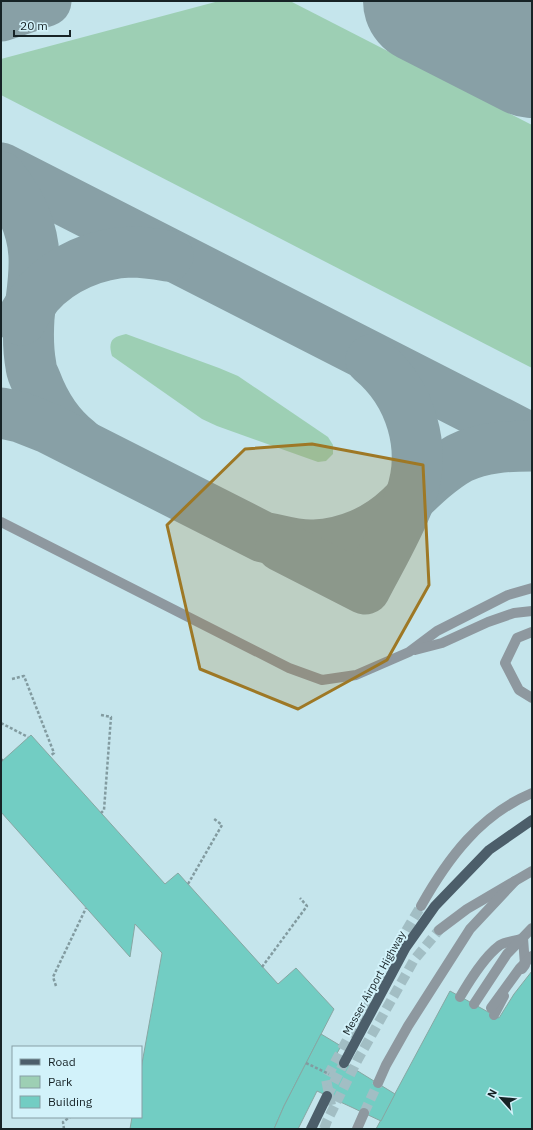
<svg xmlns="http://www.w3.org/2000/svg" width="533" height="1130" font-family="'IBM Plex Sans',sans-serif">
  <rect width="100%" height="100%" fill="#c5e5ec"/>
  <g fill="#9dcfb4">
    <polygon points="219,1 287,1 292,2 532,125 532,368 1,95 1,59"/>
    <path d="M 126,334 L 219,368 L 238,376 L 328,437 L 333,445 L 333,454 L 326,461 L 318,462 L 217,426 L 202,419 L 112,356 C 108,342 111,337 126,334 Z"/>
  </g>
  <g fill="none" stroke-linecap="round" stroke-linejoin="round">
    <g stroke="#88a0a6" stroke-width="51">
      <polyline points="1,16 46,1"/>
      <polyline points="1,168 532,439"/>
      <path d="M 1,177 C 19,200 33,227 34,257 C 35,278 31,297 29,318 C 28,334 28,350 31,366 C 31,371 34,376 36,381 C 45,405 58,426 79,442"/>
      <path d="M 21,320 C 26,311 32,302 38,294 C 61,268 97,253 131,252 C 144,252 156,254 168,256"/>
      <path d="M 1,413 L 20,417 L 48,428 L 263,537 C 279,540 297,546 314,545 C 346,544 377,530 399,509 C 419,490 437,471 460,458 C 483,447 508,446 532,446"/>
      <path d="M 281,546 L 365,589 C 380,560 399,528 410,498 C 428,449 411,393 371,360"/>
    </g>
    <polyline stroke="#88a0a6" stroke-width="126" points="426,1 532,55"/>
  </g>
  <g fill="#72cdc3" stroke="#87a7a3">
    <polygon points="31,735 165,884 178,873 278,984 296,968 334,1009 284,1106 274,1129 130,1129 132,1117 141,1117 141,1069 162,953 135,924 130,957 1,812 1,762"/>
    <polygon points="532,971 532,1129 376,1129 450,991 499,1018 514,994"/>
    <polygon points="321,1034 341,1046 335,1057 395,1094 381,1121 317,1091 298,1129 274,1129 284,1106"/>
  </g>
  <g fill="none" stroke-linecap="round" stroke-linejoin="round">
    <g stroke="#a2bec4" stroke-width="10" stroke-dasharray="10 5" stroke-linecap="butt">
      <polyline points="331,1105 326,1079 403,936 421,906"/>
      <polyline points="364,1113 378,1083"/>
      <polyline points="324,1129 327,1121 358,1059 414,960 439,930"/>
    </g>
    <polyline stroke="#a2bec4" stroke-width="10" stroke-dasharray="10 5" stroke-linecap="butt" points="327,1096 344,1063"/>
    <g stroke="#829ba0" stroke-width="2.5" stroke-dasharray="3 2" stroke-linecap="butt">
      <polyline points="12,679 24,676 54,753 50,756"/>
      <polyline points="101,715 111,717 104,810 101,813"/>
      <polyline points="1,723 28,737"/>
      <polyline points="1,760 3,760"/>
      <polyline points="188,884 222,825 213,818"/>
      <polyline points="262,967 307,906 300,898"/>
      <polyline points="56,986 53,977 86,908"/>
      <polyline points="306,1063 329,1074"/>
      <polyline points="64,1129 63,1122 70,1117"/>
    </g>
    <g stroke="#8e989f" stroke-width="10">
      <polyline points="1,522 289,668 322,680 356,675 409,652 437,631 508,595 532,588"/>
      <polyline points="532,632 517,638 505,663 519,690 532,698"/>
      <polyline points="415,650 442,643 488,622 514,613 532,611"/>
      <path d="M 421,906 C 448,858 480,815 532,793"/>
      <polyline points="439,930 467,909 532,871"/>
      <polyline points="522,969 525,965 523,938"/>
      <path d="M 460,997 C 470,980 484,957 500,945 C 505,942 515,941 521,939"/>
      <polyline points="474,1004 507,954 532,928"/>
      <polyline points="494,1015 504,996"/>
      <polyline points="378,1083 386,1065 408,1026 470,929 515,881"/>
      <polyline points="357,1129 364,1113"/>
    </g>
    <g stroke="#4c5e6a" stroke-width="10">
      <polyline points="344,1063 406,947 435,906 489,850 532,820"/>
      <polyline points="311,1129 327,1096"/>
    </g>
    <polyline stroke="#8e989f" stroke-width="10" points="491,1008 520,968 532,956"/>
  </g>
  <path fill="#9e7825" fill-opacity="0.2" stroke="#9e7825" stroke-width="3" stroke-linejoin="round" d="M 312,444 L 423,465 L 429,585 L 387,660 L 298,709 L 200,669 L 167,525 L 245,449 Z"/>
  <g text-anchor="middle" stroke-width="4" stroke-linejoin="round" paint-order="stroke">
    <g font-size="11" fill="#172326" stroke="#d2f2fa">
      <text transform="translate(374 983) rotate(-61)" y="4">Messer Airport Highway</text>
    </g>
  </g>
  <rect width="533" height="1130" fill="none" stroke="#172326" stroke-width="4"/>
  <rect x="12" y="1046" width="130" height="72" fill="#d2f2fa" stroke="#879fa5"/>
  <rect x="20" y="1059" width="20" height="6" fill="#4c5e6a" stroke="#879fa5"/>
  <text x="48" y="1066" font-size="12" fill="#172326">Road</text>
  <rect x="20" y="1076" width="20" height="12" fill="#9dcfb4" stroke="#879fa5"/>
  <text x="48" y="1086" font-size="12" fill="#172326">Park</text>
  <rect x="20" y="1096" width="20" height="12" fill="#72cdc3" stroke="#879fa5"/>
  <text x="48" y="1106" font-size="12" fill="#172326">Building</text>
  <g transform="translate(501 1098) rotate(297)" stroke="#d2f2fa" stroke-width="3" paint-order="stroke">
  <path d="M0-3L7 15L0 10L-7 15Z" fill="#172326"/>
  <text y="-6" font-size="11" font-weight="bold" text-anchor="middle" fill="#172326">N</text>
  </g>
  <path d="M14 30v6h56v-6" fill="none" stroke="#172326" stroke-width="2"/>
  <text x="20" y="30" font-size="12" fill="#172326" stroke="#d2f2fa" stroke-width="3" paint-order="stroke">20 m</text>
</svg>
